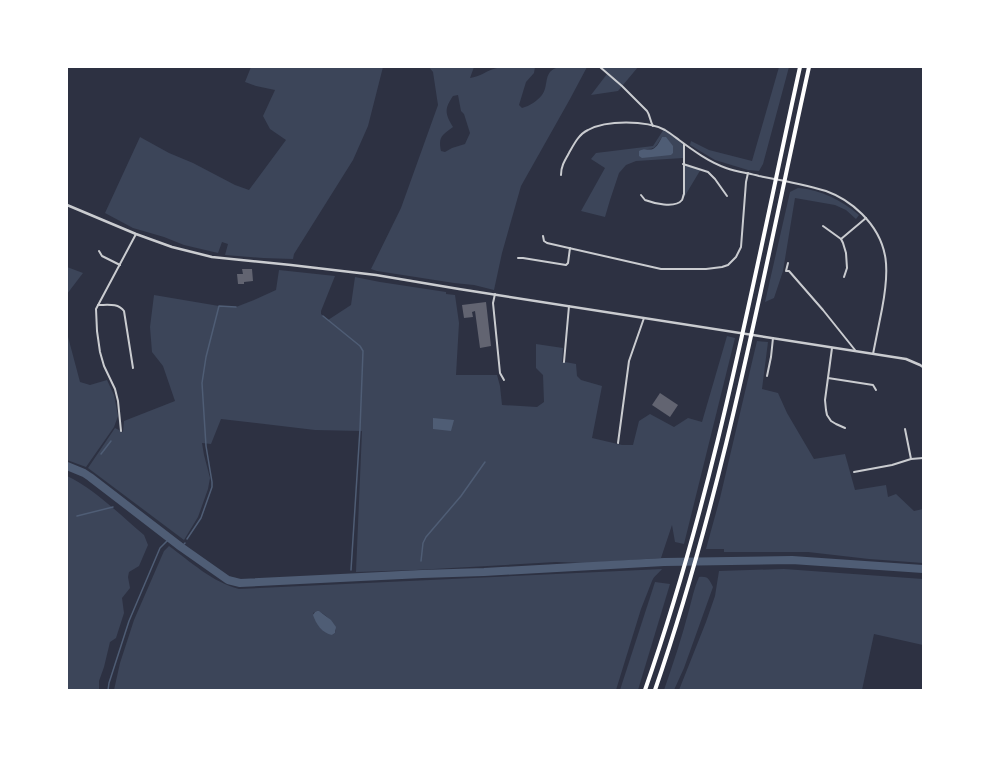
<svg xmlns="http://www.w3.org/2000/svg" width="990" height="757" font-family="'Sofia Sans Condensed',sans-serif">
  <rect width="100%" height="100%" fill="#2d3142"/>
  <g fill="#3c4559" fill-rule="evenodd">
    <polygon points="251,67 383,67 368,126 353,160 294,254 293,259 263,258 225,255 228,244 222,242 218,253 184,245 164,237 133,228 105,213 140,137 169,153 193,163 235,185 249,190 286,140 270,129 263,116 275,90 256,86 245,82"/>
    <path d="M 429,67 L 474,67 L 470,78 C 480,77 487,70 497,68 C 508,65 523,67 535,67 L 534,73 L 526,82 L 519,105 L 522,108 C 530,106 537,101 542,95 C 549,86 543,73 556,68 C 562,65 579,67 587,67 L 570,99 L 521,186 L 502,253 L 494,290 L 474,285 L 454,283 L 377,271 L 371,269 L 401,208 L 438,105 L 433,72 ZM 458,95 L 461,111 L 464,114 L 470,133 L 465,144 L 452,148 L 445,152 L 441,151 C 438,137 442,135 453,127 C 445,114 444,109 453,96 Z"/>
    <polygon points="600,67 638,67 618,91 591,95 607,74"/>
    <polygon points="779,67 789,67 763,164 759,171 748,170 715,160 690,145 691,141 709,150 752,161"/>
    <path d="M 664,129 L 684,144 L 683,158 L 636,161 L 626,165 L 619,173 L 610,200 L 605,217 L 581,211 L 605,168 L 591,159 L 596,153 L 653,146 ZM 662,137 L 671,155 L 642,149 C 656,149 654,149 662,137 Z"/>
    <polygon points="683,164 701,169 683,199 684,194"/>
    <path d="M 798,188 C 822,190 841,200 859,215 L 856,219 L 846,210 L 835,205 L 795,198 L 783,271 L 774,298 L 765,302 L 790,192 Z"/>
    <polygon points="67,267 83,273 67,294"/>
    <polygon points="279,270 335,276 321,311 321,314 328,320 351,305 355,277 380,282 446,292 446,294 455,295 459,323 456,375 497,375 500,386 502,405 537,407 544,402 543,375 536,368 536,344 563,348 562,362 565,362 576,364 577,376 581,380 602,386 592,438 622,445 633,445 639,421 650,414 674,427 688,418 702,422 727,336 735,338 684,544 675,542 672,525 661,558 587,563 556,562 416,570 356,572 362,431 315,430 221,419 211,444 202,443 204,455 210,478 208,489 198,517 184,540 88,468 115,428 123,432 124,421 175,401 163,366 152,352 150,327 154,295 219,306 236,307 254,300 276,290"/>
    <polygon points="67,333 80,382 90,385 107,380 114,395 118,416 114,427 86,467 67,460"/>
    <polygon points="757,341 768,342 762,389 778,393 787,413 814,459 845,454 855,490 886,485 888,497 896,494 914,511 923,509 923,563 869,559 808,552 724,552 724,549 706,549 720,498"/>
    <path d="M 67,476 C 96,490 120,515 144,535 L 148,545 L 139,566 L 129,572 L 128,577 L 130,588 L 122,598 L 124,613 L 116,638 L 110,642 L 104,667 L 99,681 L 99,690 L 67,690 Z"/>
    <path d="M 169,546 C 191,562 212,582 239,589 L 662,569 C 659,573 654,576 652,581 L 641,609 L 616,690 L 114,690 L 120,663 L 134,620 L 164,551 ZM 317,611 C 327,614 331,621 336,630 L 335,633 L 332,635 L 313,613 Z"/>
    <polygon points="784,569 923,579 923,645 874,634 862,690 679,690 706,622 715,596 719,571"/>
    <path d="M 699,577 C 708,576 709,579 713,587 L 684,668 L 674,690 L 664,690 C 673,664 682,637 689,610 C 692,599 694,588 699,577 Z"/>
    <polygon points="655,582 670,584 638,690 620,690"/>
  </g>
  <g fill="#4f5d75">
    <path d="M 662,137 L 666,137 L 673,146 L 673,153 L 671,155 L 642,158 L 639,156 L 639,151 C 645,147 648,151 653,149 C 657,147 660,141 662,137 Z"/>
    <polygon points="433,418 454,420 451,431 433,429"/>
    <path d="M 317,611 L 319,611 L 331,620 L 336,627 L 335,633 L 332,635 C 322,633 316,624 313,615 L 315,612 Z"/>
  </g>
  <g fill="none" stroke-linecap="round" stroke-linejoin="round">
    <g stroke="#4f5d75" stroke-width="1.5">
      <polyline points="323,316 360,346 363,351 360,429 351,570"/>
      <polyline points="101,454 111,441"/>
      <polyline points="77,516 113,507"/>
      <polyline points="187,539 201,518 212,487 212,482 206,446 202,383 206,357 219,306 236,307"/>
      <polyline points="181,547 185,543"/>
      <polyline points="421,561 423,543 426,537 461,496 485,462"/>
      <polyline points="108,690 109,683 129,621 160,548 170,538"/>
    </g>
    <polyline stroke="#4f5d75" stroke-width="8" points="67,466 84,473 90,477 181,547 228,580 240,583 422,574 484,572 664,562 792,560 923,569"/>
  </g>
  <g fill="#626471">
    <polygon points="242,269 252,269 253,281 244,282 244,284 238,284 237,274 243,274"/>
    <polygon points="486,302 491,346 480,348 475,311 472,312 473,317 464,318 462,305"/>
    <polygon points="660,393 678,405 670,417 652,405"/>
  </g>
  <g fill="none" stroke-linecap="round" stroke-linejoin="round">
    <g stroke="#caccd0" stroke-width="2">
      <path d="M 600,67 L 622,86 L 647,111 C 650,115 650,121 653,126"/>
      <polyline points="683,164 708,172 715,179 727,196"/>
      <path d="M 561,175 C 561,166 565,160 569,153 C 574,144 579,134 588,130 C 606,120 646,120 665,130 C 670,133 675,137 679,140 C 694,151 709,162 726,168 C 737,172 748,173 759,176 C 781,180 804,184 826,191 C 840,196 852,204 862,214 C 891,243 889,272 882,309 C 879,324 876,339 873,354"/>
      <path d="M 641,195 L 645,200 C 653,203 675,209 682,200 C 683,198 683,196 684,194 L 684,144"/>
      <polyline points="823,226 841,239 843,243 846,253 847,268 844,277"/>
      <polyline points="543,236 544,241 547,243 661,269 706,269 722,267 728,265 736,257 741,247 746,182 748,173"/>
      <polyline points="841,239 866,218"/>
      <polyline points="99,251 102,256 120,265"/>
      <polyline points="518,258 523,258 566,265 568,263 570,248"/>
      <polyline points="788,263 786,271 789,271 823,310 855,350"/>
      <polyline points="495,294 493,303 500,373 504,380"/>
      <path d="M 98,305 C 108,305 118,303 124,311 L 133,368"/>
      <polyline points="832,348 825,400 826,410 827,415 831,421 836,424 845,428"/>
      <polyline points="564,362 569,306"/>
      <polyline points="767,376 771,357 773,338"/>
      <polyline points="828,378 873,385 876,390"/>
      <polyline points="905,429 911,459"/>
      <polyline points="121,431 118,401 115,389 104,366 100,352 97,331 96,309 136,234"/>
      <polyline points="618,443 629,361 644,318"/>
      <polyline points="854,472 892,465 911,459 923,458"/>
    </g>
    <polyline stroke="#caccd0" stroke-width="2.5" points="67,205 136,234 172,247 212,257 251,261 291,265 376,275 459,289 906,359 920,365 923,367"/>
    <g stroke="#fff" stroke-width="4">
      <path d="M 645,690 C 716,487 754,276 800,67"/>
      <path d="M 655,690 C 725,487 763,276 809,67"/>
    </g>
  </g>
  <rect width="990" height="757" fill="none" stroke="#ffffff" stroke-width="136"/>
</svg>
